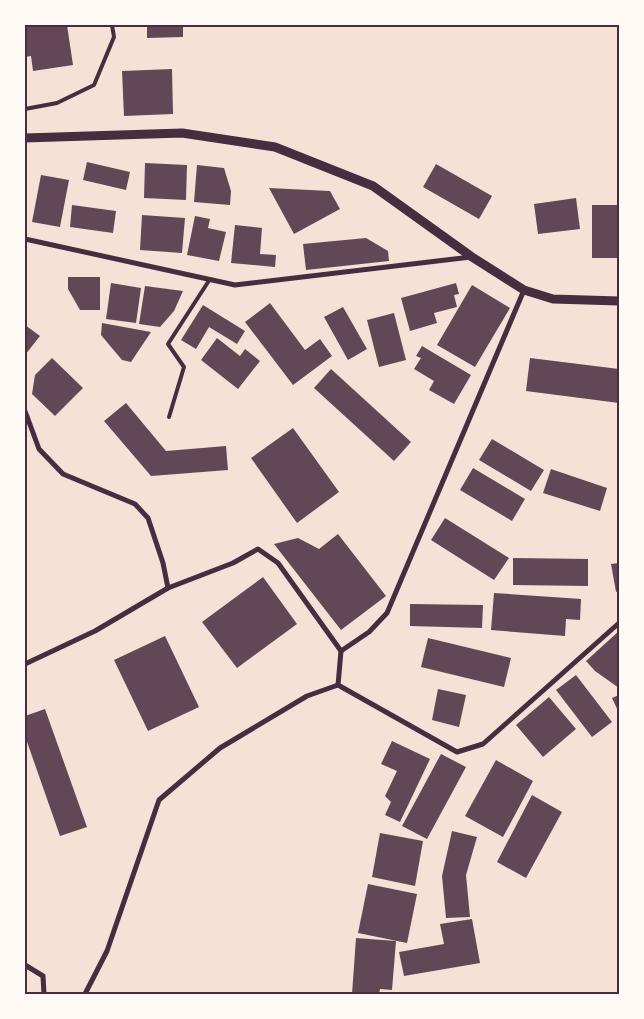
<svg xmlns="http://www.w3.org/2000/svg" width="644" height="1019" font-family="Roboto,sans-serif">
  <rect width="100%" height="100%" fill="#f7e1d7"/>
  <g fill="#644757">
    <polygon points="25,25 67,25 73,65 33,71 31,56 25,57"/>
    <polygon points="147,25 183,25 183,37 147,38"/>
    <polygon points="172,69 173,114 124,116 122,71"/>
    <polygon points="87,162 130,172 126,190 83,180"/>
    <polygon points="145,163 187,165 186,200 144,198"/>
    <polygon points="436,164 492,196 479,219 423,187"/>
    <polygon points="197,165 224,168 231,191 230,205 194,202"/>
    <polygon points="41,175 69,180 60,227 32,222"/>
    <polygon points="269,188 330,191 340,209 294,234"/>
    <polygon points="576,198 580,229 538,234 534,204"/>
    <polygon points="72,205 116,211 113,233 70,227"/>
    <rect x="592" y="205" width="27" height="53"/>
    <polygon points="142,215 185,218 182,253 140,250"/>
    <polygon points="195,216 210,219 208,228 226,232 219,261 187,255"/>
    <polygon points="235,225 262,228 260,254 276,255 275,267 231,263"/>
    <polygon points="366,238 388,251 389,261 306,270 303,244"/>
    <polygon points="68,277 100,277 100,310 80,310 68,289"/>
    <polygon points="111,283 141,288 136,323 106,319"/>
    <polygon points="456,283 459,294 454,295 457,307 434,313 437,323 410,331 401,298"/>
    <polygon points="472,285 510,308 475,367 437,345"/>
    <polygon points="145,286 183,291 174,311 160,327 139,324"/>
    <polygon points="270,303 305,350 320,339 332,356 293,385 245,322"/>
    <polygon points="203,305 245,331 237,344 209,327 196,349 181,340"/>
    <polygon points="343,307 367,349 348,360 324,317"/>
    <polygon points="394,313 406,360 379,367 367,320"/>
    <polygon points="102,323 151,332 131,362 122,360 101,335"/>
    <polygon points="25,325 40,336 25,355"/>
    <polygon points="217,338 240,356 245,349 260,361 238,389 201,360"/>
    <polygon points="422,346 471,375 454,404 429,390 434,381 414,369 421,358 416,356"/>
    <polygon points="52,358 83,388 55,416 32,394 35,375"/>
    <polygon points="530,358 619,369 619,403 526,391"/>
    <polygon points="331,369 411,442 394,461 314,388"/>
    <polygon points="126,403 166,451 226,446 228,470 151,476 104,421"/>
    <polygon points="293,428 339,492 297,523 251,458"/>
    <polygon points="492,439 544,470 531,491 479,460"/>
    <polygon points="473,468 525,499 512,521 460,490"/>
    <polygon points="551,469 607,488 600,511 543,493"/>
    <polygon points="445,518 509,558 494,580 431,540"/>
    <polygon points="338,534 386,596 341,630 274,544 298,538 319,549"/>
    <polygon points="513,558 588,559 588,586 513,585"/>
    <polygon points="619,563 619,591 616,592 611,564"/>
    <polygon points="263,577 297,624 237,668 202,622"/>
    <polygon points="494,593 581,599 580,620 566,619 565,636 491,630"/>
    <polygon points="410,604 483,605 482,628 410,626"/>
    <polygon points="619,631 619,688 595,671 586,661"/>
    <polygon points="165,636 199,707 148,731 114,660"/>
    <polygon points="428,638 511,658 504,687 421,667"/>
    <polygon points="576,675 612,722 592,737 556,690"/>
    <polygon points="438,689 466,695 459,727 432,720"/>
    <polygon points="619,695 619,713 612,698"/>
    <polygon points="549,697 576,729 543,757 516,725"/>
    <polygon points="45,709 87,827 60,836 25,736 25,716"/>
    <polygon points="392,741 430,759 400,822 385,815 391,802 385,796 397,771 381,764"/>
    <polygon points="441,754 466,767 427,839 402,826"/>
    <polygon points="496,760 533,781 503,837 465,816"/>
    <polygon points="532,795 562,812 526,878 497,862"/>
    <polygon points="452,831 477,837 466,875 470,917 446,918 442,876"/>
    <polygon points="380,833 423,841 415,886 372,877"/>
    <polygon points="368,884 417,894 407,943 358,933"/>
    <polygon points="472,919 480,963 404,976 399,952 444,944 440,924"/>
    <polygon points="356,938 396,941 392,990 380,989 379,994 352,994"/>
  </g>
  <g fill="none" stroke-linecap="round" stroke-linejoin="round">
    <g stroke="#4a2c40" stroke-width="4">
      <polyline points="25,109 57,103 94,85 114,37 112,25"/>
      <polyline points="169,417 184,367 168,344 210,279"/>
    </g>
    <g stroke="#4a2c40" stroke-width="5">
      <polyline points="25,239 235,285 471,257"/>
      <polyline points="25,411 39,449 63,474 135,504 148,518 163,563 168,588"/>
      <polyline points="341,651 369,632 387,613 524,290"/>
      <polyline points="25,664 95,631 168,588 233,563 258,549 278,563 341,651 338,685"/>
      <polyline points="25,965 43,976 44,994"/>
      <polyline points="85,994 107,951 159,800 220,748 307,696 338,685 457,752 483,744 619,623"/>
    </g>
    <polyline stroke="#4a2c40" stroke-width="9" points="25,138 182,133 275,147 373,186 472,257 524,290 553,299 619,301"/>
  </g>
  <rect width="644" height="1019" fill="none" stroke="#fffaf5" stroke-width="52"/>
  <rect x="26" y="26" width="592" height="967" fill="none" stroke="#4a2c40" stroke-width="2"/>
</svg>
